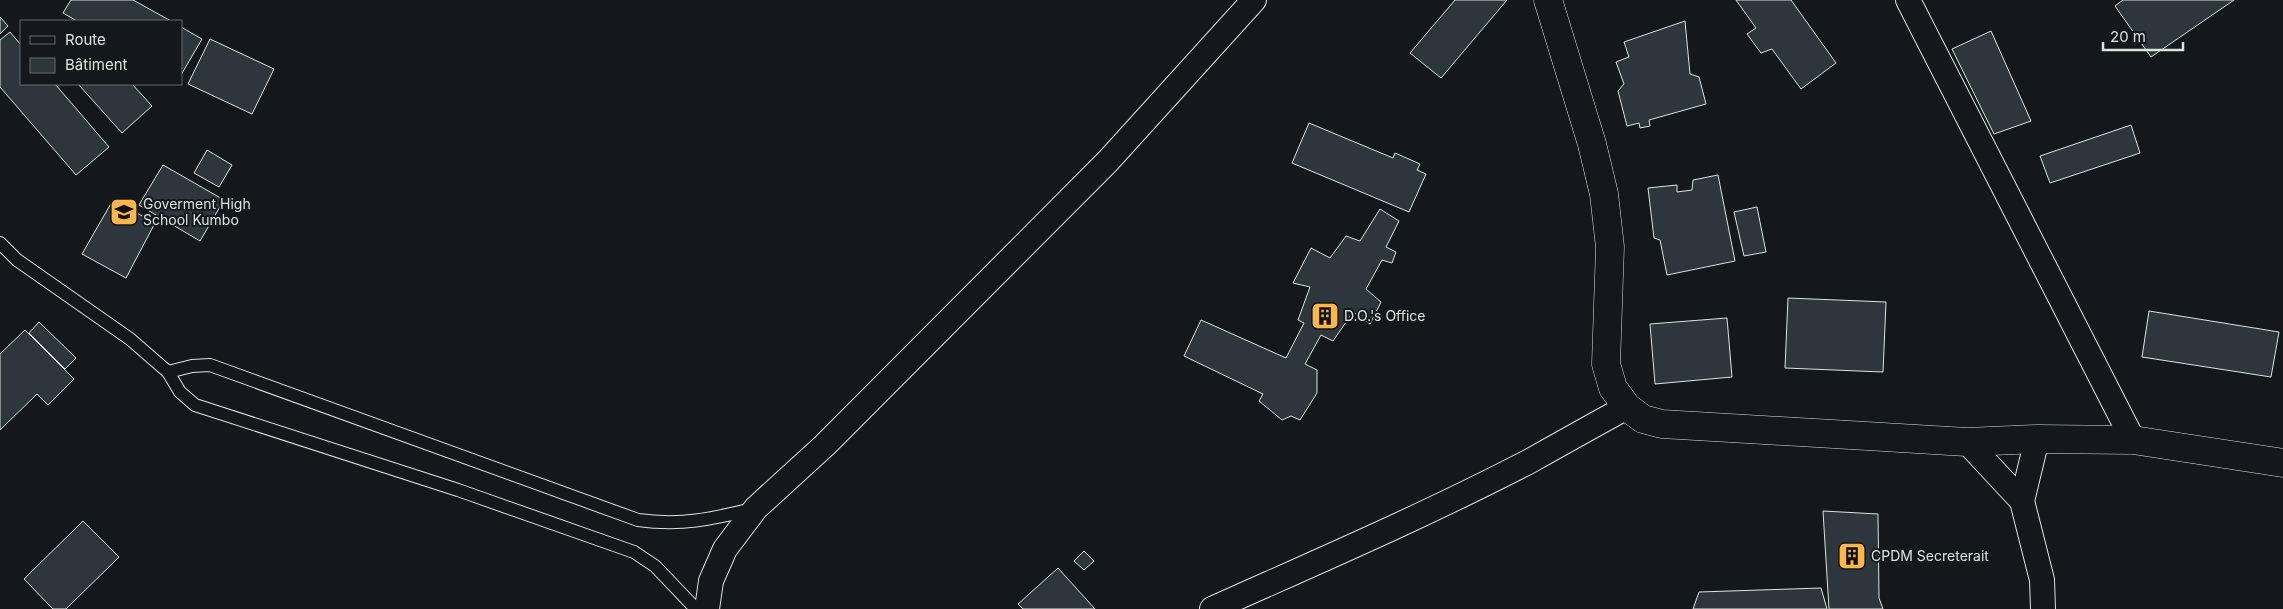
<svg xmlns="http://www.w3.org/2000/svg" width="2283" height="609" font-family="Inter,sans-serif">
  <rect width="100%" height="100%" fill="#14181c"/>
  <g fill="#2c363c" stroke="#d8e6dc">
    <polygon points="71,0 133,0 171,21 77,21 63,13"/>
    <polygon points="1455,0 1507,0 1441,78 1410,53"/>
    <polygon points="1736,0 1791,0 1836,63 1801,89 1772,49 1761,53 1747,34 1756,28"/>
    <polygon points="2123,0 2234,0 2151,57 2115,6"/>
    <polygon points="0,17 8,26 0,34"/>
    <polygon points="1685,21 1690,74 1699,77 1706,104 1649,120 1650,126 1640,128 1639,123 1627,126 1618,91 1624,84 1616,62 1629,57 1624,42"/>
    <polygon points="181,27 202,39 181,75"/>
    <polygon points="1991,31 2031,121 1994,134 1952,49"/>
    <polygon points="10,32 21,45 21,84 55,84 109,147 76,175 0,87 0,40"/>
    <polygon points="210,39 274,69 252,114 188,84"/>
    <polygon points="78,84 132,84 152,106 122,133"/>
    <polygon points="1309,123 1393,158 1395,153 1420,164 1417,170 1426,174 1409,212 1292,163"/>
    <polygon points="2131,125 2140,153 2050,183 2040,156"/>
    <polygon points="207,150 232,165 219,187 194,173"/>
    <polygon points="163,165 224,200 200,241 139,205"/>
    <polygon points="1718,175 1735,261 1667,275 1660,240 1654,238 1648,188 1677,185 1677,192 1692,190 1693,180"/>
    <polygon points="113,200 155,223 126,278 82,254"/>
    <polygon points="1757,207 1766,252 1744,256 1734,212"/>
    <polygon points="1380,209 1399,221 1386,247 1396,252 1392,263 1382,260 1366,289 1381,302 1370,324 1353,312 1333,341 1321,335 1305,364 1317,370 1317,393 1300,420 1291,416 1282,420 1259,401 1263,394 1184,356 1201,320 1286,358 1304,323 1298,320 1310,287 1293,283 1311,248 1330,258 1346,236 1360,241"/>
    <polygon points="1788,298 1886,302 1883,372 1785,368"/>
    <polygon points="2149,311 2279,332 2271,377 2142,357"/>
    <polygon points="1727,318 1732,377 1655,384 1650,324"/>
    <polygon points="39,322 76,358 65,369 29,333"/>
    <polygon points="25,330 74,379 48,405 37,394 0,430 0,354"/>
    <polygon points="1823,511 1878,514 1879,598 1883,609 1829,609"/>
    <polygon points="83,521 119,557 66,609 53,609 24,579"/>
    <polygon points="1084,551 1094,561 1084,570 1074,561"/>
    <polygon points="1058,568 1095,609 1023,609 1018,604"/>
    <polygon points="1821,588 1827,609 1693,609 1699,592"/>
  </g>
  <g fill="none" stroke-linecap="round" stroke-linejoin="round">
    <defs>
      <g id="lane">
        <polyline points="0,243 17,260 130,339 168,372 180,392 195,405 458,490 634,552 655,566 696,609"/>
        <path d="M 168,372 L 192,366 L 210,365 L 638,520 C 682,526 711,519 753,509"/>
      </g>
      <g id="street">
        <polyline points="1908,0 2133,440"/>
        <polyline points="2037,439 2022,501 2042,580 2043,609"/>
        <polyline points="1967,442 2022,501"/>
        <polyline points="707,609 711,581 725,549 756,508 825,445 1108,161 1254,0"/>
        <path d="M 1212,609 C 1319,561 1426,515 1530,461 C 1562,443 1594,425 1627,407"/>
      </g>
      <polyline id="secondary" points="1548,0 1592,144 1604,194 1610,247 1606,364 1613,388 1627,407 1643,419 1662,424 1967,442 2037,439 2133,440 2283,463"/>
    </defs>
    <use href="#lane" stroke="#d8e6dc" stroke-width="14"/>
    <use href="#street" stroke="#d8e6dc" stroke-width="26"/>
    <use href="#secondary" stroke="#d8e6dc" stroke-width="29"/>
    <use href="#lane" stroke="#14181c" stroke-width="12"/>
    <use href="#street" stroke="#14181c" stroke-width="24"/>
    <use href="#secondary" stroke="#14181c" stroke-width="28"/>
  </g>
  <defs>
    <symbol id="school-square" viewBox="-11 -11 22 22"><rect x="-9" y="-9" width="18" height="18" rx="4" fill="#ffb74d" stroke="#14181c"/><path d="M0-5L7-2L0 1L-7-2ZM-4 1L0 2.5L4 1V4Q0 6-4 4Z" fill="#111"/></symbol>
    <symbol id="building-square" viewBox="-11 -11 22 22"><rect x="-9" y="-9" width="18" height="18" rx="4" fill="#ffb74d" stroke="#14181c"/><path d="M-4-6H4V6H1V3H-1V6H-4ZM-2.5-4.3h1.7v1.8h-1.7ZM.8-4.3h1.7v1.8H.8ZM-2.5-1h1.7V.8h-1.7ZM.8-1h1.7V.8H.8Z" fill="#111"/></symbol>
  </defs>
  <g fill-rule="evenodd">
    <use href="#school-square" x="108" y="196" width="32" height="32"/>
    <use href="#building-square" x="1309" y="300" width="32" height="32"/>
    <use href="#building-square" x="1836" y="540" width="32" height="32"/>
  </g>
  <g text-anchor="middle" stroke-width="4" stroke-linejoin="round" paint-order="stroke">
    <g font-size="14" fill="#d8e6dc" stroke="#14181c" text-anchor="start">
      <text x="143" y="209">Goverment High<tspan x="143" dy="16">School Kumbo</tspan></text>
      <text x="1344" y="321">D.O.'s Office</text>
      <text x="1871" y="561">CPDM Secreterait</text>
    </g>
  </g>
  <rect x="20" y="20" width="162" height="65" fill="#14181c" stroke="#626a69"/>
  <rect x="30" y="36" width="25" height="8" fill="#14181c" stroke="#626a69"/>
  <text x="65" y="45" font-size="15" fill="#d8e6dc">Route</text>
  <rect x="30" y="58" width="25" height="15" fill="#2c363c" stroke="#626a69"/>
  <text x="65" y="70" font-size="15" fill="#d8e6dc">Bâtiment</text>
  <path d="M2103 42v8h80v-8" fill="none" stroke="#d8e6dc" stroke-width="2.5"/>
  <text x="2110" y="42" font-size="15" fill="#d8e6dc" stroke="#14181c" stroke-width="4" paint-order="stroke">20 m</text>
</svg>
